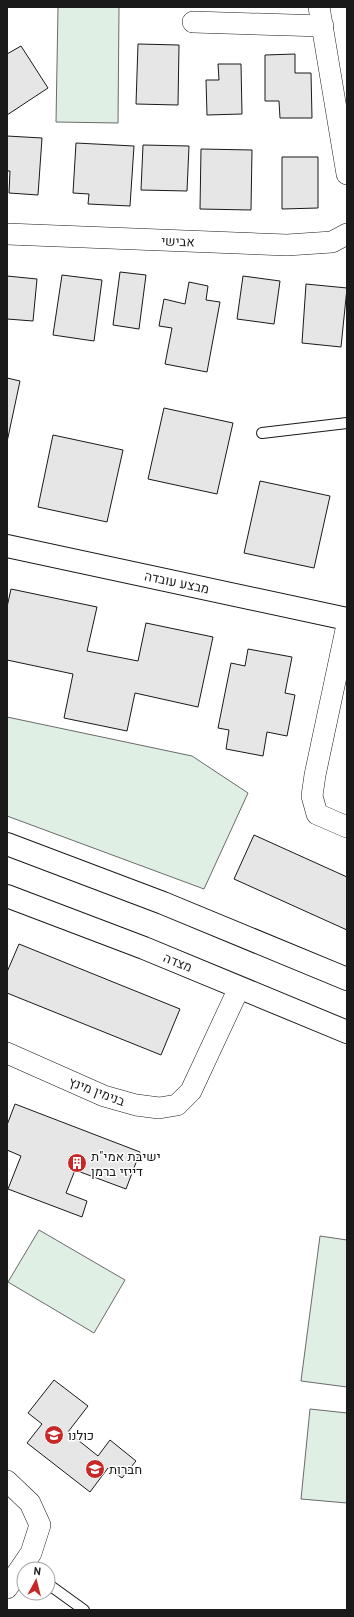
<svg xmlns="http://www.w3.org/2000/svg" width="354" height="1617" font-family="'PT Sans',Heebo,sans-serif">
  <rect width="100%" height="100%" fill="#fff"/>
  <g fill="#e0efe3" stroke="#6a6a6a">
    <polygon points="58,7 119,7 118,123 56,122"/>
    <polygon points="7,717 192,756 248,793 204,889 7,816"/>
    <polygon points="39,1230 125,1280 94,1333 8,1282"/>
    <polygon points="320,1236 347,1240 347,1387 301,1381"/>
    <polygon points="310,1409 347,1413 347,1503 301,1499"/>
  </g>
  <g fill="#e6e6e6" stroke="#1a1a1a">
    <polygon points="138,44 179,45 178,105 136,104"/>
    <polygon points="21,46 48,88 7,115 7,54"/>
    <polygon points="295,54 295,73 311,73 312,118 280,118 279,101 265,101 265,55"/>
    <polygon points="218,64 241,64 242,114 207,115 206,80 219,80"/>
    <polygon points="7,136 42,138 38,195 9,193 10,171 7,171"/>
    <polygon points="76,143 134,146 130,206 88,204 89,194 73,193"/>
    <polygon points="143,145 189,146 187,191 141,190"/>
    <polygon points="201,149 252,150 251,210 200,209"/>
    <polygon points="282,157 318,157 318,208 282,209"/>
    <polygon points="120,272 146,275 139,329 113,325"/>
    <polygon points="62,275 102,280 94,341 53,335"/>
    <polygon points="7,276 37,279 33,321 7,319"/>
    <polygon points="243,276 280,281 274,324 237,319"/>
    <polygon points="189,282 208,286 206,300 220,302 207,372 165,364 172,328 159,326 164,299 185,304"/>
    <polygon points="306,284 347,288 341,347 302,343"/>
    <polygon points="7,378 20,381 7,442"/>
    <polygon points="164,408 233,423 217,494 148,479"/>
    <polygon points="53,435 123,450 107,522 38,507"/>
    <polygon points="260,481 330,496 314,568 244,553"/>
    <polygon points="11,589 97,607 87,651 138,661 146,623 213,637 198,707 135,693 127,731 64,718 73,674 7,660 7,607"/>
    <polygon points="248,649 292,657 285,693 295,695 287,736 267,732 263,756 226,749 229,730 218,728 231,663 245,666"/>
    <polygon points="254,835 347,877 347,930 234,879"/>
    <polygon points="19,944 180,1009 161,1055 7,993 7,972"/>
    <polygon points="15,1104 140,1152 126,1189 75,1170 66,1193 87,1201 82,1217 8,1189 21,1156 7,1150 7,1125"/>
    <polygon points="54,1380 88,1406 68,1432 98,1456 110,1440 136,1461 122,1478 108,1468 90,1492 27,1443 42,1424 28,1413"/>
  </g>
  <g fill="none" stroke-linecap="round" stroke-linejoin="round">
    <defs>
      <g id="service">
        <polyline points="262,433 347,423"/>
        <polyline points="48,1584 84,1610"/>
      </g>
      <g id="minor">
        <polyline points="319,7 347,174"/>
        <polyline points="193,22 323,26"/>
        <polyline points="7,234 287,245 332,242 347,234"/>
        <polyline points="347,625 315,775 312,796 317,814 347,827"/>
        <polyline points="7,1053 104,1096 136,1105 159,1108 177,1105 191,1091 239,988"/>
        <polyline points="7,1481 30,1503 40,1525 31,1553 7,1588"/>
      </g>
      <polyline id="tertiary" points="7,546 347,619"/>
      <g id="secondary">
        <polyline points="7,844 163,903 347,979"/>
        <polyline points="7,896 144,948 347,1032"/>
      </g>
    </defs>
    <use href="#service" stroke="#1a1a1a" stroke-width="12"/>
    <use href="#minor" stroke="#1a1a1a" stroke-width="22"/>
    <use href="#tertiary" stroke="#1a1a1a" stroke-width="24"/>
    <use href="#secondary" stroke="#1a1a1a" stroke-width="24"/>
    <use href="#service" stroke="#fff" stroke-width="10"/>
    <use href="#minor" stroke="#fff" stroke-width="21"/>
    <use href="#tertiary" stroke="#fff" stroke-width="22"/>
    <use href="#secondary" stroke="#fff" stroke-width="22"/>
  </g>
  <defs>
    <symbol id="building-disc" viewBox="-11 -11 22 22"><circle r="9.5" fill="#c62828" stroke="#fff"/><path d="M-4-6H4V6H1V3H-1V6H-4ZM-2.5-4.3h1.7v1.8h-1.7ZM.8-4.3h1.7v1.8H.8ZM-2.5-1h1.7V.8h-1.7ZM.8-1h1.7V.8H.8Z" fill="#fff"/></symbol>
    <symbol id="school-disc" viewBox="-11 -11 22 22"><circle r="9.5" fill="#c62828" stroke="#fff"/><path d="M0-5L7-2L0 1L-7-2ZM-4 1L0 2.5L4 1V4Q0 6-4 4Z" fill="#fff"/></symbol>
  </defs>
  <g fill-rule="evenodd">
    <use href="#building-disc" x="66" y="1152" width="22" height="22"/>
    <use href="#school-disc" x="43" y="1424" width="22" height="22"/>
    <use href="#school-disc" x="84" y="1458" width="22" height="22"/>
  </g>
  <g text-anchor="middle" stroke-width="3" stroke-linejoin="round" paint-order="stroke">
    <g font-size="13" fill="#1a1a1a" stroke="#fff">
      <text transform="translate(178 241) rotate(2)" y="5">אבישי</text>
      <text transform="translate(177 582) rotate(12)" y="5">מבצע עובדה</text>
      <text transform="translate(178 962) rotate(22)" y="5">מצדה</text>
      <text transform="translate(97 1091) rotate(21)" y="5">בנימין מינץ</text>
    </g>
    <g font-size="13" fill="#1a1a1a" stroke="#fff" text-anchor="start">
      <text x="91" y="1161">ישיבת אמי"ת<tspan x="91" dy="15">דייזי ברמן</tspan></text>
      <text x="68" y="1440">כולנו</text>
      <text x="109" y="1474">חברות</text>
    </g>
  </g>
  <rect width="354" height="1617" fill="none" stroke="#1a1a1a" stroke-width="16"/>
  <g transform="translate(36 1581) rotate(7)"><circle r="19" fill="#ffffff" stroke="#a3a3a3"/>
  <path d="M0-3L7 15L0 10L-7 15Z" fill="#c62828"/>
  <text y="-6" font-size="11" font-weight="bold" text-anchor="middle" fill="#1a1a1a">N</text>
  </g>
</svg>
